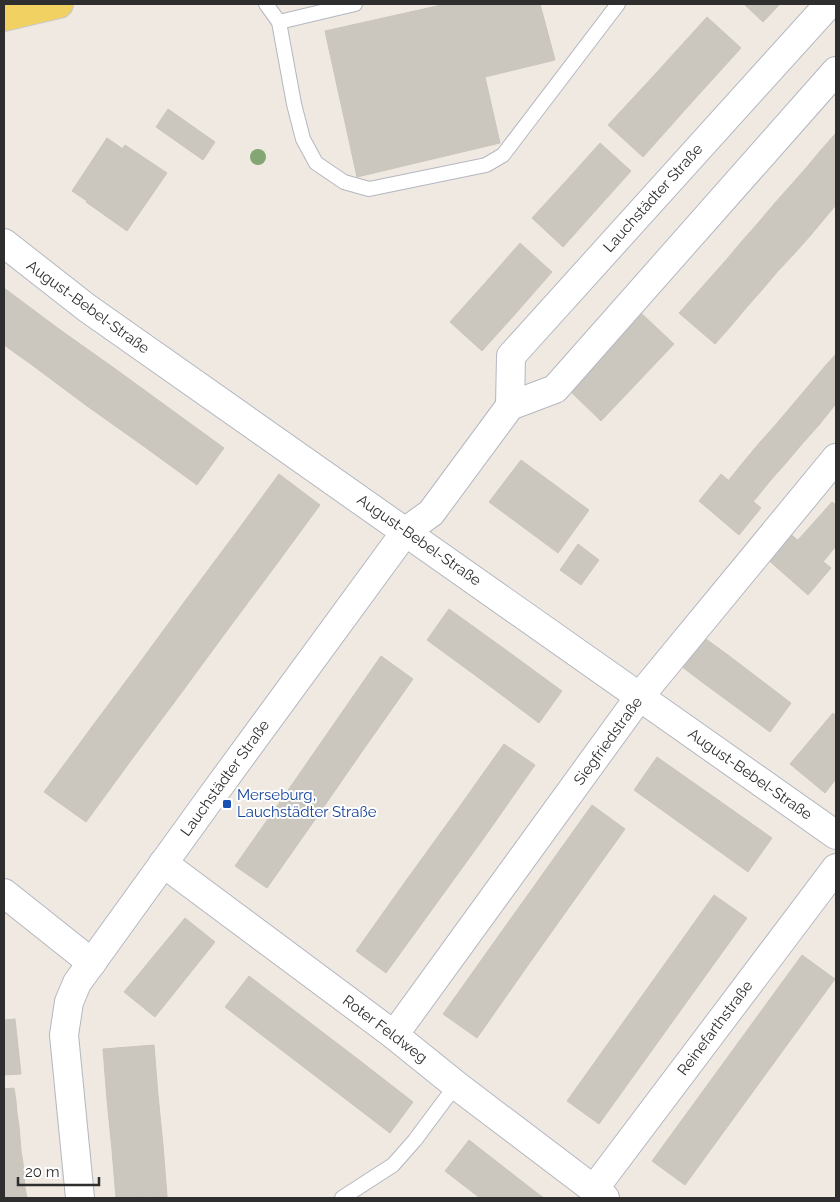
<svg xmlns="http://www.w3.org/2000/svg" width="840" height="1202" font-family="Raleway,sans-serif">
  <rect width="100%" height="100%" fill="#efe9e1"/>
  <g fill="#cbc7bf" stroke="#cbc5ba">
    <polygon points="446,4 540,4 555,60 485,77 500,143 357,177 325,31"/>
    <polygon points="744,4 780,4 763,22"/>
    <polygon points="707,17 741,48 692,102 658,71"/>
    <polygon points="658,71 692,102 643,157 608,125"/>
    <polygon points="168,109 215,142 203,160 156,127"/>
    <polygon points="836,133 836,163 821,150"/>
    <polygon points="107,138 123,149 87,201 72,191"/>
    <polygon points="600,143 631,171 597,209 566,181"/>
    <polygon points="125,145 167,173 127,231 86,202"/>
    <polygon points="821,150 836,163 836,195 806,168"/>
    <polygon points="806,168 836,195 836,205 825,218 790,186"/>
    <polygon points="566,181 597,209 563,247 532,218"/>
    <polygon points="790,186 825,218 810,236 774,204"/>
    <polygon points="774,204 810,236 794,254 758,223"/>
    <polygon points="758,223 794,254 778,271 742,241"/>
    <polygon points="742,241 778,271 762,290 727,259"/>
    <polygon points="520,243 552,272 517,312 485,283"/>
    <polygon points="727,259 762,290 746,308 711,277"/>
    <polygon points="711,277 746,308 731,326 695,295"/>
    <polygon points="485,283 517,312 482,351 450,322"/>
    <polygon points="4,288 59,329 32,365 4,345"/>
    <polygon points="695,295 731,326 715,344 679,313"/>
    <polygon points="641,313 674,344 638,382 605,351"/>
    <polygon points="59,329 114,368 87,406 32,365"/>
    <polygon points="605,351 638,382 601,421 569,390"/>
    <polygon points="836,354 836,374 826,365"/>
    <polygon points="826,365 836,374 835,405 810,384"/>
    <polygon points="114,368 169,408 142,445 87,406"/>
    <polygon points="810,384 835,405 819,425 794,403"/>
    <polygon points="794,403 819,425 802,444 778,422"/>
    <polygon points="169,408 224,448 197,485 142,445"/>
    <polygon points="778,422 802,444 786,463 761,441"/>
    <polygon points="761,441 786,463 770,481 745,460"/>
    <polygon points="521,460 589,510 558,553 489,502"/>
    <polygon points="745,460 770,481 753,502 728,481"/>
    <polygon points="279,474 320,505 273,569 232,538"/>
    <polygon points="721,474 761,508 739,535 699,501"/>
    <polygon points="832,502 836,505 836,539 815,521"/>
    <polygon points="815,521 836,539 836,546 823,562 798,540"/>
    <polygon points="788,532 831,568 808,595 766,558"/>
    <polygon points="232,538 273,569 226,632 185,601"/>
    <polygon points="578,544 599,560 581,585 560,570"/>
    <polygon points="185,601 226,632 179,696 138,665"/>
    <polygon points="449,609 506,650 483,681 427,640"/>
    <polygon points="699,634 728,655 706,685 677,663"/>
    <polygon points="506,650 562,691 539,723 483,681"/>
    <polygon points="728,655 791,703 770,732 706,685"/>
    <polygon points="381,656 413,679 361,753 329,731"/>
    <polygon points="138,665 179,696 132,759 91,728"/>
    <polygon points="833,713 836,716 836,779 825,793 790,764"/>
    <polygon points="91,728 132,759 86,822 44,792"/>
    <polygon points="329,731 361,753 314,821 282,799"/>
    <polygon points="504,744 535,765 486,835 455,813"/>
    <polygon points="657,757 714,797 691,831 634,790"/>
    <polygon points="714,797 772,838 748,872 691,831"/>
    <polygon points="282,799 314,821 267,888 235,866"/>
    <polygon points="592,805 625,829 575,899 542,875"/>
    <polygon points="455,813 486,835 436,904 405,882"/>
    <polygon points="542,875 575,899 526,968 492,945"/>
    <polygon points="405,882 436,904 386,973 356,951"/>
    <polygon points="714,895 747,918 599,1124 567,1101"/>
    <polygon points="185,918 215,942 155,1017 124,992"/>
    <polygon points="492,945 526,968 477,1038 443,1014"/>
    <polygon points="802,955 835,979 685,1185 652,1161"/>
    <polygon points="249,976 304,1018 280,1049 225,1007"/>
    <polygon points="304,1018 359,1060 335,1091 280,1049"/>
    <polygon points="15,1019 21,1074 4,1075 4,1020"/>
    <polygon points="154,1045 158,1095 107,1100 103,1049"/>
    <polygon points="359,1060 413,1102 390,1133 335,1091"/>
    <polygon points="14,1088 16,1101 4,1102 4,1089"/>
    <polygon points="158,1095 163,1145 112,1150 107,1100"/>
    <polygon points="16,1101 17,1113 4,1115 4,1102"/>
    <polygon points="17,1113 19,1126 4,1127 4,1115"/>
    <polygon points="19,1126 20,1138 4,1140 4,1127"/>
    <polygon points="20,1138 21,1151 4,1152 4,1140"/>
    <polygon points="469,1140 537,1193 533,1198 480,1198 445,1171"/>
    <polygon points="163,1145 167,1196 116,1198 112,1150"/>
    <polygon points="21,1151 23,1163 4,1165 4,1152"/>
    <polygon points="23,1163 24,1175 4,1177 4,1165"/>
    <polygon points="24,1175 25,1188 4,1190 4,1177"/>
    <polygon points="25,1188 27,1198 4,1198 4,1190"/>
    <polygon points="537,1193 544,1198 533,1198"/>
    <polygon points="167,1196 167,1198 139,1198"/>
  </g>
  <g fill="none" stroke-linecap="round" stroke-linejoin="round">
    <defs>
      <g id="service">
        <polyline points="266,4 279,22 294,104 303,139 316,163 344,182 369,189 486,165 503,155 618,4"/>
        <polyline points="279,22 355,4"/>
        <polyline points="342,1198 393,1165 415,1140 456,1085"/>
      </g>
      <g id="minor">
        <polyline points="4,243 87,308 836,835"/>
        <polyline points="510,406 511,356 829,4"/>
        <polyline points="163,863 394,1035 456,1085 605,1198"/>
        <polyline points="4,893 92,963"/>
        <polyline points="394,1035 640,696 836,458"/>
        <polyline points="594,1189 836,868"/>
        <polyline points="80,1198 64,1035 69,1002 77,983 212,796 406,531 431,513 510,406 555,389 836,71"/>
      </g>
      <polyline id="primary" points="4,17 59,4"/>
    </defs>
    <use href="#service" stroke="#b4b7c1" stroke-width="16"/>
    <use href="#minor" stroke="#b4b7c1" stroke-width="30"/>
    <use href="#primary" stroke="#c9c9c9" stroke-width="30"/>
    <use href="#service" stroke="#fff" stroke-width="14"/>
    <use href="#minor" stroke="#fff" stroke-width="28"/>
    <use href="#primary" stroke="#f2d163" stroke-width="28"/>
  </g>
  <circle fill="#84a574" cx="258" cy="157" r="8"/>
  <rect fill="#1a4fb4" stroke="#fff" stroke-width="2" x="222" y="799" width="10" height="10" rx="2.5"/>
  <g text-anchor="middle" stroke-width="4" stroke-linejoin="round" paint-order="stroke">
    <g font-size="15" fill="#2e2e2e" stroke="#fff">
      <text transform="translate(653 198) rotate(-48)" y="5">Lauchstädter Straße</text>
      <text transform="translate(88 307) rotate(36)" y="5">August-Bebel-Straße</text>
      <text transform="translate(419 540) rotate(35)" y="5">August-Bebel-Straße</text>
      <text transform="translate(608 741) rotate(-54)" y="5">Siegfriedstraße</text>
      <text transform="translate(750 774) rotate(35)" y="5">August-Bebel-Straße</text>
      <text transform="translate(225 778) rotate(-54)" y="5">Lauchstädter Straße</text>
      <text transform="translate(715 1028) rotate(-53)" y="5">Reinefarthstraße</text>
      <text transform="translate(385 1029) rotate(37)" y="5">Roter Feldweg</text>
    </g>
    <g font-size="15" fill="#164399" stroke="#fff" text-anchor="start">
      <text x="237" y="800">Merseburg,<tspan x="237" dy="17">Lauchstädter Straße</tspan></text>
    </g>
  </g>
  <rect width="840" height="1202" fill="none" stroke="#2e2e2e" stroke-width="10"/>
  <path d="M18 1177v8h81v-8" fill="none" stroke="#2e2e2e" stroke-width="2.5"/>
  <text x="25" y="1177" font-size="15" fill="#2e2e2e" stroke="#ffffff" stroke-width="4" paint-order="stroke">20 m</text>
</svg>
